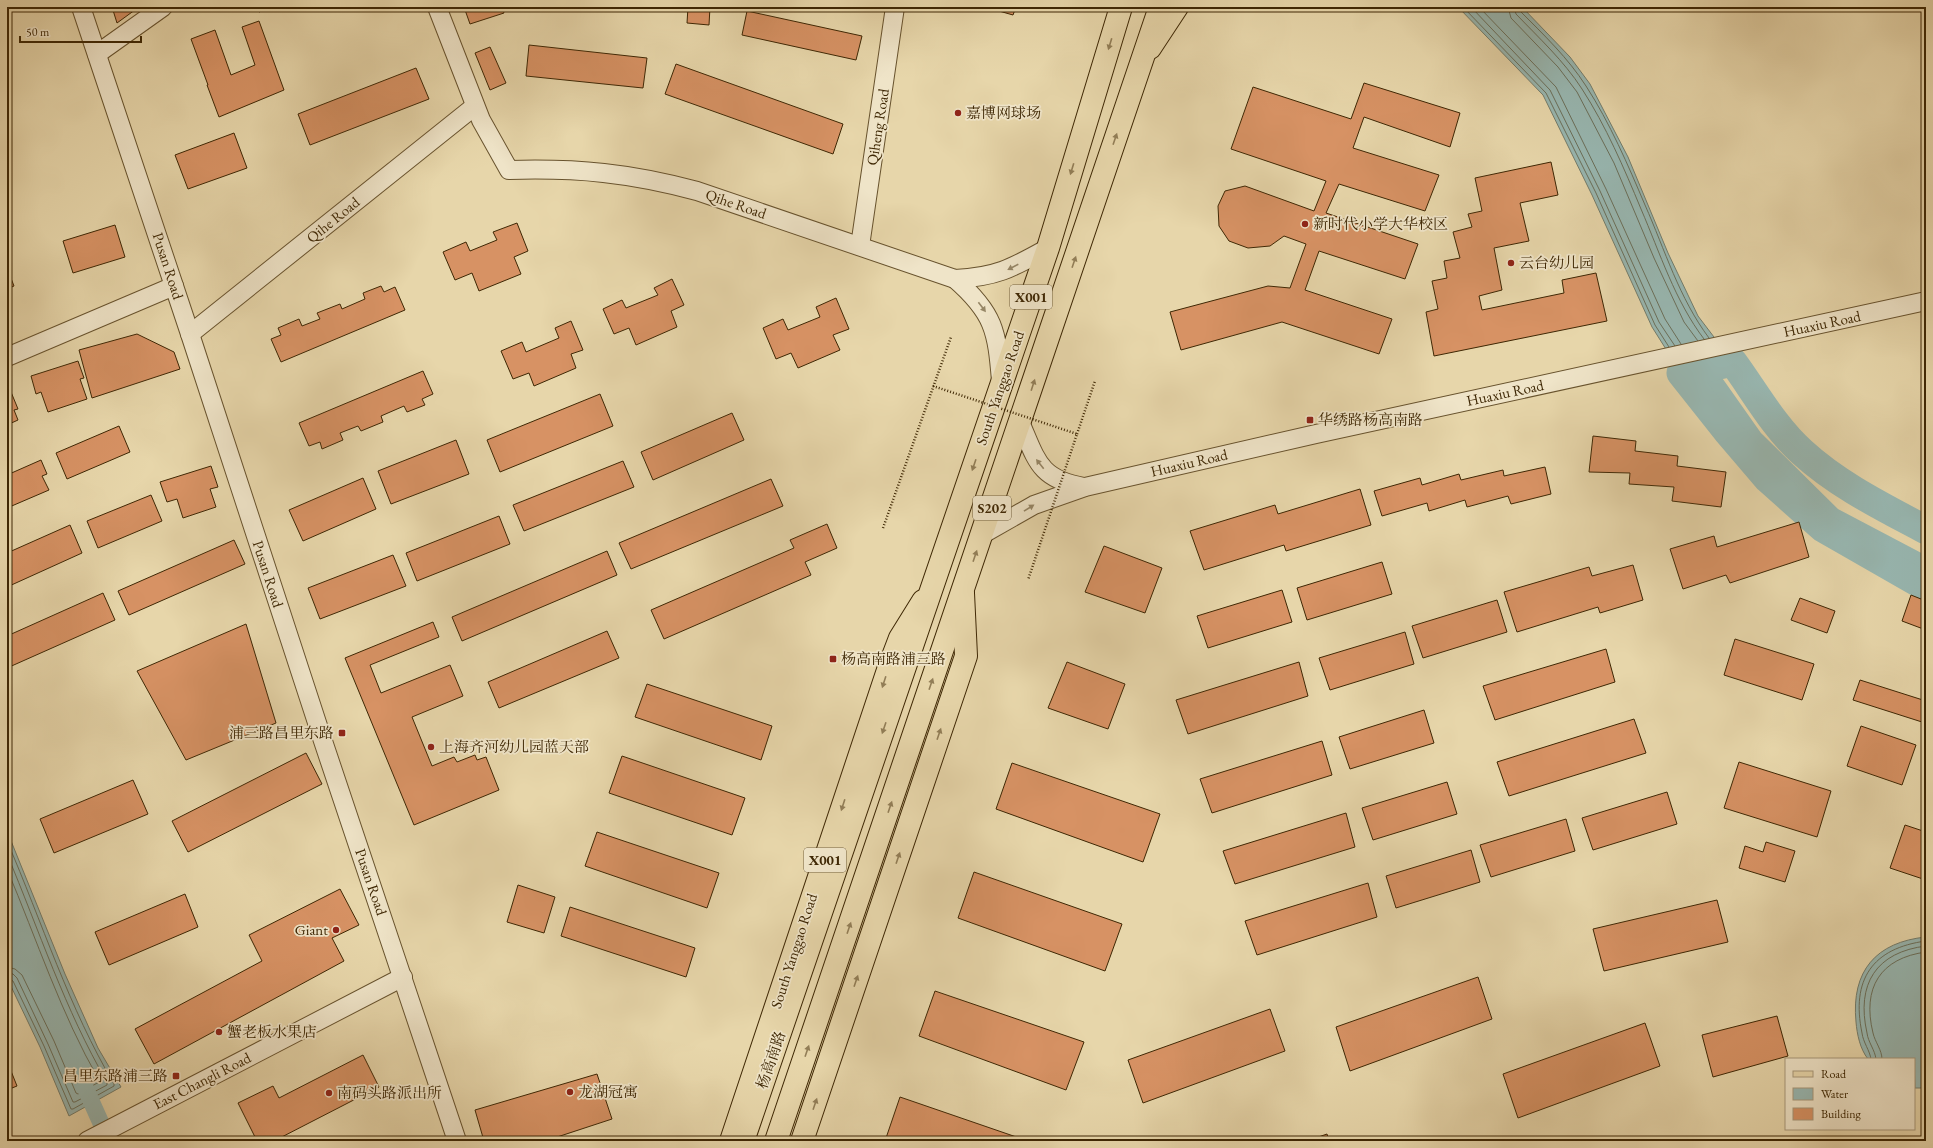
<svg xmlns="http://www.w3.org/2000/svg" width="1933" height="1148" font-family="'EB Garamond','Noto Serif SC',serif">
  <rect width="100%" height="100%" fill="#e7d6aa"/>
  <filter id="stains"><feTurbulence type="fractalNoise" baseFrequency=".005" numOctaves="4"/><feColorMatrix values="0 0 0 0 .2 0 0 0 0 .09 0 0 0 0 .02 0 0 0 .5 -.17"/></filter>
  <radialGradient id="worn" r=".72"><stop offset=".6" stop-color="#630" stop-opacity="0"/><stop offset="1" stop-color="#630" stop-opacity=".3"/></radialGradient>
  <g fill="#98b7b1" stroke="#747d6c">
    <polygon points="1458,7 1522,7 1570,57 1590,84 1628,157 1668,253 1698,316 1733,362 1681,373 1652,327 1592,195 1543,95"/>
    <polygon points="7,831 65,974 98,1048 121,1087 69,1116 40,1047 7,978"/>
    <path d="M 1926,937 L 1926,1088 L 1915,1088 L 1914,1059 L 1868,1059 C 1860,1049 1857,1034 1856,1022 C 1851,971 1876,942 1926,937 Z"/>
  </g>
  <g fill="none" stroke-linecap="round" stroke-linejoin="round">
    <g stroke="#6b6f5a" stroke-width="1">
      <polyline points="1463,7 1546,93 1596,193 1655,325 1669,347"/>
      <polyline points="1471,7 1550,90 1600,191 1659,322 1675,346"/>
      <polyline points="1479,7 1556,87 1606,189 1665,319 1681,344"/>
      <polyline points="1508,7 1511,18 1558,67 1577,92 1614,163 1654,258 1684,322 1698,341"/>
      <path d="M 1514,7 L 1516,14 C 1539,38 1564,61 1582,89 C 1606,126 1624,168 1641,209 C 1660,253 1675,301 1704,339"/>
      <path d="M 1519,7 L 1520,11 C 1544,35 1568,58 1586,86 C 1610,123 1628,165 1645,205 C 1665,250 1679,298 1709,338"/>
      <polyline points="1681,365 1684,368 1723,360 1724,358 1723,356"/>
      <path d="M 7,841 C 42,922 69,1008 114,1084 L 114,1086 L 73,1109 L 71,1109 L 44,1046 L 13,981 L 7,978"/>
      <path d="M 7,854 C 39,930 65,1010 107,1082 L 107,1085 L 75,1102 L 73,1102 L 48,1044 L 17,978 L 13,974 L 7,973"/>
      <path d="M 7,869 C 37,940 61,1014 99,1080 L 99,1082 L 78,1094 L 76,1093 L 54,1041 L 22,975 L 15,969 L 7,967"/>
      <path d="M 1871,1059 C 1870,1051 1863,1042 1862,1033 C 1851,980 1872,948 1926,941"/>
      <path d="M 1876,1059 C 1875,1050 1868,1042 1867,1033 C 1856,984 1876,952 1926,946"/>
      <path d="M 1882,1059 C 1882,1050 1875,1042 1873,1033 C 1862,988 1880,958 1926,952"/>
    </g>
    <g stroke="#98b7b1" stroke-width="17">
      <polyline points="1692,350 1754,438 1833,516 1926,565"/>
      <polyline points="83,1083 109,1141"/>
    </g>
    <path stroke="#98b7b1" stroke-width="29" d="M 1926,530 C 1883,507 1838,485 1802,452 C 1774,427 1755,392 1733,362 L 1681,373 L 1727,431 L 1768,479 L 1823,528 L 1926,587"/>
  </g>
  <g fill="#d79264" stroke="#3e2704">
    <polygon points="112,7 139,7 117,23"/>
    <polygon points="257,7 274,7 259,12"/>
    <polygon points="464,7 502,7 504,13 470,24"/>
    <polygon points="688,7 710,7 709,25 687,23"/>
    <polygon points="985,7 1016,7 1013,15"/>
    <polygon points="747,11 862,36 856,60 742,35"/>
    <polygon points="259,21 284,90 219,117 207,85 208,85 191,39 215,30 231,75 255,65 242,27"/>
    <polygon points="529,45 647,58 643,88 526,76"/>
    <polygon points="490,47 506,83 490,90 475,53"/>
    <polygon points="676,64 843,124 833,154 665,94"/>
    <polygon points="416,68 429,99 310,145 298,114"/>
    <polygon points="1364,83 1460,113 1450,147 1364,117 1353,148 1439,175 1425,211 1339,184 1326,213 1418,244 1405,279 1319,251 1305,290 1392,319 1379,354 1282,322 1181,350 1170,312 1268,286 1290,288 1306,244 1284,236 1270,246 1248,248 1229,241 1219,226 1218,206 1225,191 1245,186 1314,211 1326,181 1231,149 1253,87 1351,119"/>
    <polygon points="234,133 247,168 188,189 175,155"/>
    <polygon points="1551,162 1558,195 1520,203 1529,241 1494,248 1502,290 1479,296 1482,310 1564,293 1562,280 1596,273 1607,321 1434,356 1426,312 1438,309 1432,281 1447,278 1444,261 1460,258 1453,232 1472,227 1468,214 1482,211 1475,178"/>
    <polygon points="517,223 528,251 514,257 521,274 479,291 472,273 455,280 443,252 466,242 470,251 497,240 493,232"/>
    <polygon points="115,225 125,257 73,273 63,241"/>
    <polygon points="7,268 14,286 7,289"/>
    <polygon points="672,279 684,305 671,311 677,327 636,345 629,328 614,334 603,309 622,300 626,308 658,295 654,288"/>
    <polygon points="381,286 384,292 395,287 405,310 281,362 271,339 281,335 278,328 299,319 302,326 320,319 317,313 340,304 342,309 365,299 363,293"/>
    <polygon points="836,298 849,329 833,335 840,350 798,368 791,353 776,359 763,328 783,319 788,330 820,317 816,307"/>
    <polygon points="571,321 583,350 571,354 576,368 534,386 529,373 513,379 501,351 522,342 526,352 559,338 555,328"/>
    <polygon points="137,334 174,352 180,369 92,398 79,350"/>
    <polygon points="78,361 84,378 80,379 87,399 48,412 41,392 36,394 31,376"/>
    <polygon points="423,371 433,394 422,399 425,405 407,412 404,406 381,416 383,422 361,431 358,426 340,433 343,440 322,449 320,442 309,446 299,423"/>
    <polygon points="11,392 18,409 14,410 18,420 7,425 7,394"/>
    <polygon points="600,394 613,426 500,472 487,440"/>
    <polygon points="732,413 744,440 653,480 641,452"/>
    <polygon points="119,426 130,452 67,479 56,453"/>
    <polygon points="1593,436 1636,441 1635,451 1678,456 1677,466 1726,472 1721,507 1672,501 1674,487 1629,484 1630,473 1589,472"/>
    <polygon points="456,440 469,474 391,504 378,471"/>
    <polygon points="41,460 47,474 42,476 49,490 7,508 7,475"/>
    <polygon points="623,461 634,487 524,531 513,505"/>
    <polygon points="211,466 218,487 210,489 216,507 183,518 177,499 167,502 160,482"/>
    <polygon points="1545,467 1551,494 1511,504 1508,496 1467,507 1465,500 1429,511 1427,503 1382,516 1374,491 1420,478 1422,485 1459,474 1461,480 1503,470 1504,476"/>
    <polygon points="363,478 376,509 303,541 289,510"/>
    <polygon points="771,479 783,506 631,569 619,543"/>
    <polygon points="1360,489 1371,525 1286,551 1284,545 1204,570 1190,531 1275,505 1278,514"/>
    <polygon points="151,495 162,521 98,548 87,521"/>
    <polygon points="499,516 510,544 417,581 406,553"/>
    <polygon points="1799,522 1809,557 1730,583 1726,575 1683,589 1670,549 1714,536 1717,547"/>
    <polygon points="827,524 837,548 805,562 811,575 664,639 651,610 794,548 790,540"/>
    <polygon points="70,525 82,553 7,587 7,553"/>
    <polygon points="234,540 245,564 129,615 118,591"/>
    <polygon points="1104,546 1162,568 1145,613 1085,592"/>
    <polygon points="607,551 617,575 462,641 452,617"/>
    <polygon points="393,555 406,586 320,619 308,588"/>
    <polygon points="1382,562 1392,594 1307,620 1297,588"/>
    <polygon points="1633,565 1643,600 1600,613 1598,607 1517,632 1504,592 1589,567 1592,576"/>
    <polygon points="1282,590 1292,622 1208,648 1197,616"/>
    <polygon points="103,593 115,620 7,668 7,636"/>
    <polygon points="1911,595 1926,601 1926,630 1902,621"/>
    <polygon points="1800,598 1835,611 1827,633 1791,620"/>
    <polygon points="1497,600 1507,632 1423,658 1412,626"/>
    <polygon points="433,622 439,637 370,665 381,693 450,665 463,696 412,717 432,766 454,757 457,762 475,755 477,760 486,757 499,790 414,825 345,658"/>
    <polygon points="246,624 276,723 186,760 137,671"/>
    <polygon points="607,631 619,658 499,708 488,682"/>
    <polygon points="1405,632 1414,664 1330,690 1319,658"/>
    <polygon points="1735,639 1814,664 1802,700 1724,675"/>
    <polygon points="1606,649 1615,682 1495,720 1483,686"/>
    <polygon points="1067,662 1125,684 1108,729 1048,708"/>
    <polygon points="1299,662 1308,696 1188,734 1176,700"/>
    <polygon points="1860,680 1926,701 1926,710 1922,722 1853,700"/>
    <polygon points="647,684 772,726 761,760 635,717"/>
    <polygon points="1424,710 1434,743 1350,769 1339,737"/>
    <polygon points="1634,719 1646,753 1509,796 1497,762"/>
    <polygon points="1861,726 1916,745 1902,785 1847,766"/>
    <polygon points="1322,741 1332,775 1212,813 1200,779"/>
    <polygon points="306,753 322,784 188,852 172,821"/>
    <polygon points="622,756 745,798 732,835 609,793"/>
    <polygon points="1739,762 1831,791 1817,837 1724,808"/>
    <polygon points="1012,763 1160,814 1143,862 996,809"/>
    <polygon points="133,780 148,814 54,853 40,819"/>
    <polygon points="1447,782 1457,814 1373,840 1362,808"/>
    <polygon points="1667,792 1677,824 1593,850 1582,818"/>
    <polygon points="1346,813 1355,847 1235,884 1223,851"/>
    <polygon points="1566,819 1575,851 1491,877 1480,845"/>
    <polygon points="1905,825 1926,832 1926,880 1890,868"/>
    <polygon points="597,832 719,873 707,908 585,866"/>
    <polygon points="1766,842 1795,851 1785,882 1739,868 1745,846 1763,852"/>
    <polygon points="1471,850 1480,882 1396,908 1386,876"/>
    <polygon points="974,872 1122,924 1105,971 958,918"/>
    <polygon points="1368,883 1377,917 1257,955 1245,921"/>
    <polygon points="518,885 555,897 544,933 507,922"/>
    <polygon points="340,889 359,925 332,938 344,961 154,1064 135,1029 262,961 249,935"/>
    <polygon points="185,894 198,927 109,965 95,932"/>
    <polygon points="1717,900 1728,942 1604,971 1593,929"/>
    <polygon points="570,907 695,948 686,977 561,936"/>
    <polygon points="1478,977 1492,1019 1350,1071 1336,1027"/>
    <polygon points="935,991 1084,1042 1066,1090 919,1036"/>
    <polygon points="1270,1009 1285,1051 1143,1103 1128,1060"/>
    <polygon points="1777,1016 1788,1056 1713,1077 1702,1035"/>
    <polygon points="1645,1023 1660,1066 1518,1118 1503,1074"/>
    <polygon points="363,1055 379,1087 274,1141 257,1141 238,1103 273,1086 279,1098"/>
    <polygon points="7,1061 17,1086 7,1090"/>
    <polygon points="597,1074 612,1119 545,1141 484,1141 475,1110"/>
    <polygon points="900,1097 1028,1141 885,1141"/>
    <polygon points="1327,1134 1329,1141 1307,1141"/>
  </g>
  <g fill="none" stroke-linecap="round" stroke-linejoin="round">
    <defs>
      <g id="minor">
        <polyline points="81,7 190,334 322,738 457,1141"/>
        <path d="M 437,7 L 481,120 L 509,170 C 578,168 630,173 697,191 L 955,279 C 997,277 1012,268 1048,248"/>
        <polyline points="97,54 163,7"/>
        <polyline points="860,246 895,7"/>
        <path d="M 955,279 C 994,313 997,331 1001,381"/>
        <polyline points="190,334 475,106"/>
        <polyline points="7,357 174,286"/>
        <path d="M 1020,422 C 1037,461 1039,479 1084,487"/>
        <polyline points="983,534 1034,505 1085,487 1316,434 1926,301"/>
        <polyline points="87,1141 403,977"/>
      </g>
      <g id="major">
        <polyline points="1150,48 1177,7"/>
        <polyline points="731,1141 889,667 900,638 923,601"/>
        <polyline points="802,1141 966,656 963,593"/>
      </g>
      <g id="highway">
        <polyline points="743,1141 1048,248 1121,7"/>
        <polyline points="776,1141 1160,7"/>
      </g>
    </defs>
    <use href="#minor" stroke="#68532e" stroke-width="20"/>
    <use href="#major" stroke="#3e2704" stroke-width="24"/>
    <use href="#highway" stroke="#3e2704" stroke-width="24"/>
    <g stroke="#3e2704" stroke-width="2.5" stroke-dasharray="1 2" stroke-linecap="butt">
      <polyline points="1077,434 1095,381"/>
      <polyline points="883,528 951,337"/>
    </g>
    <use href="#minor" stroke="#efe4c8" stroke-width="18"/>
    <use href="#major" stroke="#e7d6aa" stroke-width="22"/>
    <use href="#highway" stroke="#e7d6aa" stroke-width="22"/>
    <polyline stroke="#3e2704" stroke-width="2.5" stroke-dasharray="1 2" stroke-linecap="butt" points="933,386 1077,434 1028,580"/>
  </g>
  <defs><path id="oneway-solid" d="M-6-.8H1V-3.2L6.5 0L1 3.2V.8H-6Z"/></defs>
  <g fill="#927e57">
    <use href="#oneway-solid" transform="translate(1110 44) rotate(107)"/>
    <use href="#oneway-solid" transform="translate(1115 139) rotate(-71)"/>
    <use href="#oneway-solid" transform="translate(1072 169) rotate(107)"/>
    <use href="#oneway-solid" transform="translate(1074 262) rotate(-71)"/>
    <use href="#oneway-solid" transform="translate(1033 385) rotate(-72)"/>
    <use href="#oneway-solid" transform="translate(974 465) rotate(109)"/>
    <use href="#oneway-solid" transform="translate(975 556) rotate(-71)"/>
    <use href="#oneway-solid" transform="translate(884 682) rotate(108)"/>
    <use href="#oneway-solid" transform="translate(931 684) rotate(-71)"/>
    <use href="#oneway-solid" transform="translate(884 728) rotate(109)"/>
    <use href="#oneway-solid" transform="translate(939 734) rotate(-71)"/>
    <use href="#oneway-solid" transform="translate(843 805) rotate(108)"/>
    <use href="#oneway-solid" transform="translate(890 807) rotate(-71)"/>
    <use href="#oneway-solid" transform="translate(898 858) rotate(-71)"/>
    <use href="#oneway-solid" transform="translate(849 928) rotate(-71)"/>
    <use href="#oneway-solid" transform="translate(856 981) rotate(-71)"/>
    <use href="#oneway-solid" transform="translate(807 1051) rotate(-71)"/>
    <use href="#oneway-solid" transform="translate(815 1104) rotate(-71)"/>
  </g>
  <g fill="#968666">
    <use href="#oneway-solid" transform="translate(1013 267) rotate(153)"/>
    <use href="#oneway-solid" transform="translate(982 307) rotate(53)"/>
    <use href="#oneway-solid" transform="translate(1040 464) rotate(-128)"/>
    <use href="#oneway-solid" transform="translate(1029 508) rotate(-32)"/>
  </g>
  <g fill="#8f2418" stroke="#efe4c8" stroke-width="1.5">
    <circle cx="958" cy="113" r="4"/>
    <circle cx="1305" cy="224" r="4"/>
    <circle cx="1511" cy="263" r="4"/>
    <rect x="1306" y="416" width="8" height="8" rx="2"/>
    <rect x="829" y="655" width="8" height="8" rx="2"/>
    <rect x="338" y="729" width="8" height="8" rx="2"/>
    <circle cx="431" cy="747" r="4"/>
    <circle cx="336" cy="930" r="4"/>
    <circle cx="219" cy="1032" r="4"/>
    <rect x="172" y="1072" width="8" height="8" rx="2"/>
    <circle cx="570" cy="1092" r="4"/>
    <circle cx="329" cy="1093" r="4"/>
  </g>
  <g text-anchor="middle" stroke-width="3.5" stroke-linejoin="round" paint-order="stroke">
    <g fill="#efe4c8" stroke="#73603f" stroke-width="1">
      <rect x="1010" y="285" width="42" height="24" rx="3"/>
      <rect x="973" y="496" width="38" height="24" rx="3"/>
      <rect x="804" y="848" width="42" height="24" rx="3"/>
    </g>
    <g font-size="14" font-weight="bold" fill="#3e2704">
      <text x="1031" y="302">X001</text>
      <text x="992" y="513">S202</text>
      <text x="825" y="865">X001</text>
    </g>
    <g font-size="15" fill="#3e2704" stroke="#efe4c8" text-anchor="start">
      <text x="966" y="118">嘉博网球场</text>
      <text x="1313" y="229">新时代小学大华校区</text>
      <text x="1519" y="268">云台幼儿园</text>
      <text x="1318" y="425">华绣路杨高南路</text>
      <text x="841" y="664">杨高南路浦三路</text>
      <text x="334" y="738" text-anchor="end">浦三路昌里东路</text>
      <text x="439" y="752">上海齐河幼儿园蓝天部</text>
      <text x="328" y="935" text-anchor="end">Giant</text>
      <text x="227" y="1037">蟹老板水果店</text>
      <text x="168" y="1081" text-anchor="end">昌里东路浦三路</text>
      <text x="578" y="1097">龙湖冠寓</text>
      <text x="337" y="1098">南码头路派出所</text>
    </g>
    <g font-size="15" fill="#3e2704" stroke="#efe4c8">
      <text transform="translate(878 127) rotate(-81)" y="5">Qiheng Road</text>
      <text transform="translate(736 204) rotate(19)" y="5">Qihe Road</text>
      <text transform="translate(333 220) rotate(-39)" y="5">Qihe Road</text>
      <text transform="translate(168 266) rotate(72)" y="5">Pusan Road</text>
      <text transform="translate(1822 324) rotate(-12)" y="5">Huaxiu Road</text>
      <text transform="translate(1000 388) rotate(-71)" y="5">South Yanggao Road</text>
      <text transform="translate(1505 393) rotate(-12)" y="5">Huaxiu Road</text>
      <text transform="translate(1189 463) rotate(-13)" y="5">Huaxiu Road</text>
      <text transform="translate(268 574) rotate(72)" y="5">Pusan Road</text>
      <text transform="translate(371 882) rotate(71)" y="5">Pusan Road</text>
      <text transform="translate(794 951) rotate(-72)" y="5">South Yanggao Road</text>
      <text transform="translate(771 1060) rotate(-71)" y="5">杨高南路</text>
      <text transform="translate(202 1081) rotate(-27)" y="5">East Changli Road</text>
    </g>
  </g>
  <rect width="1933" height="1148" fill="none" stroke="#e7d6aa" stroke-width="24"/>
  <rect x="8" y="8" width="1917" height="1132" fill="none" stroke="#3e2704" stroke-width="2"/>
  <rect x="12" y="12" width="1909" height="1124" fill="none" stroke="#3e2704"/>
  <rect x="1785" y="1058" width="130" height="72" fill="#efe4c8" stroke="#a8987a"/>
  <rect x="1793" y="1071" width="20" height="6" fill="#e7d6aa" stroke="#a8987a"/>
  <text x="1821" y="1078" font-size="12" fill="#3e2704">Road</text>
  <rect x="1793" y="1088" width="20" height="12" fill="#98b7b1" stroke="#a8987a"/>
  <text x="1821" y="1098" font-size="12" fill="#3e2704">Water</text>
  <rect x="1793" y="1108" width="20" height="12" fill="#d79264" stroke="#a8987a"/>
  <text x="1821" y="1118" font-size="12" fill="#3e2704">Building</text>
  <path d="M20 36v6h121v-6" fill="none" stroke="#3e2704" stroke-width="2"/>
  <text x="26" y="36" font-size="12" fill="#3e2704" stroke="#efe4c8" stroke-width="3" paint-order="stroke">50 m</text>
  <rect width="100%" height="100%" filter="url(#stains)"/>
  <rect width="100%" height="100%" fill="url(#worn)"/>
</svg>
